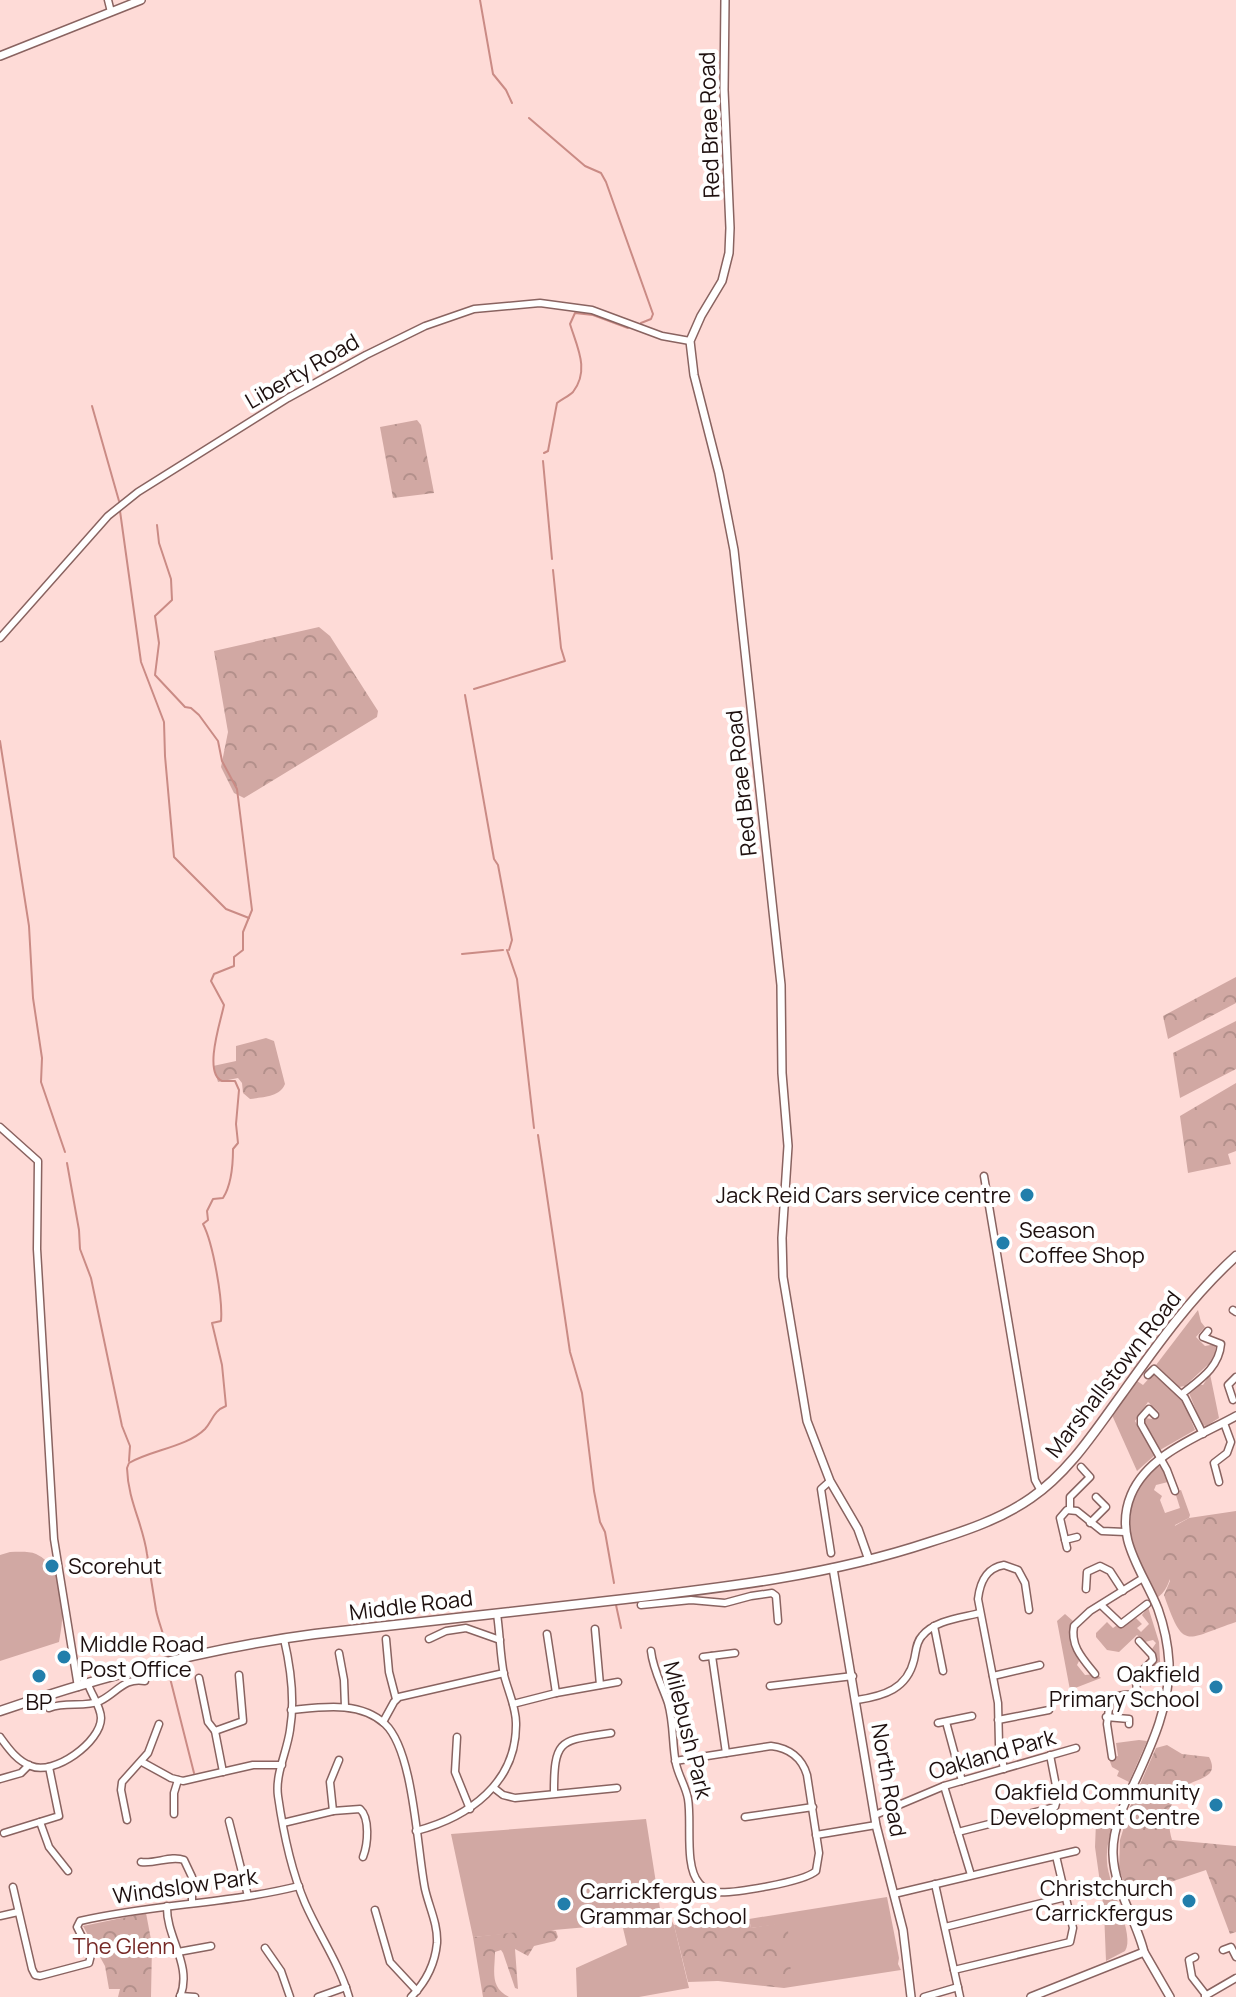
<svg xmlns="http://www.w3.org/2000/svg" width="1236" height="1997" font-family="Manrope,sans-serif">
  <defs>
    <pattern id="forest-crowns" width="20" height="18" patternUnits="userSpaceOnUse" patternTransform="scale(2)"><rect width="20" height="18" fill="#d1a8a3"/><path d="M2 6a3 3 0 1 1 6 0M12 15a3 3 0 1 1 6 0" fill="none" stroke="#b3908b"/></pattern>
  </defs>
  <rect width="100%" height="100%" fill="#fedbd7"/>
  <g fill="#d1a8a3">
    <polygon points="1198,1310 1201,1322 1205,1327 1196,1337 1205,1346 1216,1344 1215,1358 1185,1386 1179,1387 1156,1365"/>
    <polygon points="1153,1374 1183,1401 1195,1430 1160,1450 1144,1423 1145,1418 1152,1419 1159,1412 1148,1402 1135,1421 1155,1455 1137,1471 1112,1415 1137,1381 1143,1385"/>
    <polygon points="1210,1374 1219,1418 1206,1426 1202,1425 1189,1393 1199,1384 1203,1385"/>
    <path d="M 1159,1466 L 1163,1468 L 1168,1482 L 1156,1485 L 1154,1490 L 1162,1496 L 1160,1500 L 1165,1513 L 1180,1508 L 1175,1492 L 1181,1490 L 1190,1515 L 1189,1518 L 1175,1525 C 1173,1547 1177,1588 1155,1599 C 1136,1558 1106,1497 1159,1466 Z"/>
    <path d="M 10,1552 C 18,1552 29,1551 36,1554 C 67,1568 65,1614 59,1642 L 0,1661 L 0,1555 Z"/>
    <polygon points="1148,1607 1159,1642 1161,1677 1156,1679 1154,1676 1145,1678 1145,1682 1141,1683 1140,1677 1155,1663 1152,1649 1156,1643 1153,1640 1145,1642 1137,1635 1119,1652 1107,1650 1096,1637 1096,1633 1107,1622 1113,1628 1116,1626 1122,1627 1136,1618 1142,1624 1137,1628 1141,1632 1149,1624 1142,1615"/>
    <polygon points="1065,1614 1073,1621 1070,1642 1079,1661 1077,1665 1085,1675 1097,1674 1101,1678 1070,1690 1057,1621"/>
    <polygon points="1139,1740 1147,1741 1129,1782 1117,1776 1119,1771 1112,1767 1109,1759 1118,1756 1116,1743"/>
    <polygon points="646,1819 661,1915 668,1914 674,1925 689,1988 639,1997 577,1997 576,1968 627,1945 622,1924 473,1937 451,1834"/>
    <path d="M 1115,1819 C 1110,1833 1106,1847 1107,1862 C 1108,1885 1136,1936 1125,1951 L 1106,1961 L 1104,1911 L 1095,1847 L 1096,1822 Z"/>
    <polygon points="887,1897 899,1958 898,1964 901,1970 784,1988 781,1924 751,1928 749,1919"/>
  </g>
  <g fill="url(#forest-crowns)">
    <polygon points="417,420 421,425 434,493 393,498 380,427"/>
    <polygon points="319,627 330,636 378,711 377,717 244,798 234,793 221,767 228,732 214,651"/>
    <polygon points="1236,977 1236,1003 1168,1039 1163,1016"/>
    <polygon points="1236,1021 1236,1069 1180,1098 1173,1053"/>
    <path d="M 266,1038 L 274,1041 L 285,1084 C 280,1097 263,1097 250,1099 L 243,1093 L 242,1083 L 238,1078 L 218,1082 L 213,1066 L 236,1061 L 236,1046 Z"/>
    <polygon points="1236,1083 1236,1151 1228,1154 1231,1164 1188,1173 1180,1116"/>
    <path d="M 1236,1511 L 1236,1622 C 1185,1639 1184,1652 1164,1595 L 1170,1581 L 1157,1550 L 1162,1533 L 1189,1518 Z"/>
    <path d="M 1167,1745 L 1182,1754 L 1209,1757 C 1222,1781 1190,1778 1180,1790 C 1168,1803 1167,1824 1172,1840 L 1236,1846 L 1236,1932 L 1230,1934 L 1206,1870 L 1129,1896 L 1119,1869 L 1120,1840 L 1130,1807 L 1156,1748 Z"/>
    <polygon points="146,1913 152,1945 151,1997 118,1997 120,1989 109,1989 105,1966 83,1926"/>
    <polygon points="749,1919 751,1928 781,1923 788,1930 791,1975 784,1978 784,1988 718,1981 688,1982 674,1925"/>
    <path d="M 546,1929 L 556,1931 L 558,1937 L 555,1941 L 534,1946 L 528,1956 L 515,1949 L 518,1989 L 515,1988 L 503,1953 L 501,1950 L 495,1952 C 495,1970 489,1987 509,1997 L 483,1997 L 473,1937 Z"/>
  </g>
  <g fill="none" stroke-linecap="round" stroke-linejoin="round">
    <g stroke="#ca8b85" stroke-width="2">
      <polyline points="480,0 493,74 506,90 512,103"/>
      <polyline points="529,118 585,166 601,173 606,182 653,314 651,319 641,323"/>
      <polyline points="92,406 119,501"/>
      <path d="M 544,453 L 548,451 L 557,403 C 562,399 569,396 573,392 C 590,370 577,347 570,324 L 575,313 L 593,315 L 628,328"/>
      <polyline points="543,461 552,559"/>
      <polyline points="120,511 141,662 164,722 165,756 174,857 226,909 249,918"/>
      <path d="M 157,525 L 159,543 L 171,579 L 172,600 L 155,616 L 159,643 L 155,675 L 185,707 L 191,708 L 199,715 L 218,741 L 222,761 L 237,789 L 252,910 L 243,932 L 243,950 L 234,957 L 234,966 L 214,974 L 211,981 L 224,1005 C 221,1020 203,1073 222,1081 C 223,1081 233,1081 235,1081 L 239,1090 L 236,1124 L 238,1143 L 233,1149 C 233,1165 232,1184 223,1198 L 213,1199 L 207,1211 L 208,1220 L 203,1224 C 213,1243 223,1300 221,1321 L 212,1323 L 222,1365 L 226,1406 C 213,1411 213,1420 205,1429 C 187,1447 151,1450 129,1463 L 127,1468 C 128,1501 143,1524 147,1554 C 150,1573 153,1591 156,1610 C 159,1625 166,1638 167,1653"/>
      <polyline points="474,689 565,661 561,648 553,570"/>
      <polyline points="465,695 494,859 498,865 512,940 509,950"/>
      <polyline points="0,741 29,926 33,998 42,1058 41,1082 65,1152"/>
      <polyline points="507,950 517,979 534,1128"/>
      <polyline points="462,954 503,950"/>
      <polyline points="538,1135 570,1352 582,1393 594,1491 600,1522 605,1532 614,1583"/>
      <polyline points="67,1163 79,1230 80,1249 91,1278 122,1426 130,1446 129,1461"/>
      <polyline points="616,1605 621,1628"/>
      <polyline points="169,1674 194,1773"/>
    </g>
    <defs>
      <g id="minor">
        <polyline points="108,0 111,12"/>
        <polyline points="0,638 108,516 138,492 288,398 366,355 425,326 474,309 540,303 592,310 662,336 690,341"/>
        <polyline points="0,1127 38,1161 37,1249 54,1539 78,1687"/>
        <polyline points="984,1176 1035,1480 1041,1491"/>
        <polyline points="1233,1310 1236,1312"/>
        <polyline points="1148,1375 1154,1369 1185,1398 1203,1434"/>
        <path d="M 1182,1394 C 1199,1380 1219,1368 1221,1344 L 1203,1337 L 1208,1331"/>
        <polyline points="1233,1400 1228,1385 1236,1377"/>
        <polyline points="1155,1415 1149,1409 1141,1418 1141,1424 1167,1470 1175,1491"/>
        <polyline points="830,1481 821,1489 831,1553"/>
        <polyline points="1219,1482 1214,1463 1227,1453 1231,1442 1224,1423"/>
        <polyline points="1070,1509 1070,1497 1090,1477 1081,1467"/>
        <polyline points="1090,1523 1106,1507 1096,1497"/>
        <polyline points="1065,1540 1077,1537"/>
        <polyline points="1067,1548 1060,1518 1067,1510 1077,1511 1102,1531 1125,1532"/>
        <polyline points="1086,1589 1087,1572 1100,1566 1110,1571 1123,1591"/>
        <polyline points="641,1605 691,1600 725,1603 751,1596 772,1593 776,1596 778,1621"/>
        <polyline points="1101,1605 1121,1624 1147,1604"/>
        <polyline points="934,1626 943,1671"/>
        <polyline points="595,1629 600,1685"/>
        <polyline points="547,1634 556,1693"/>
        <path d="M 284,1639 C 291,1669 295,1700 290,1730 C 287,1752 275,1774 278,1796 C 283,1831 291,1870 305,1903 C 319,1935 339,1963 349,1997"/>
        <polyline points="386,1639 389,1672 396,1699"/>
        <polyline points="429,1639 446,1631 466,1628 500,1640"/>
        <path d="M 651,1651 C 653,1670 662,1685 668,1703 C 674,1724 672,1744 676,1764 C 679,1777 686,1787 688,1799 C 692,1822 684,1866 699,1883 C 703,1888 708,1891 715,1892 C 732,1894 804,1882 816,1871 L 819,1853 L 807,1775 C 802,1758 789,1748 771,1746 L 675,1761"/>
        <polyline points="339,1653 344,1680 345,1707"/>
        <polyline points="712,1656 726,1753"/>
        <polyline points="703,1657 735,1653"/>
        <path d="M 1095,1674 C 1083,1659 1070,1646 1074,1626 L 1090,1611 L 1143,1578"/>
        <polyline points="1123,1675 1130,1670 1136,1679 1137,1695"/>
        <polyline points="993,1676 1040,1665"/>
        <polyline points="1136,1677 1153,1660 1152,1655 1139,1641"/>
        <polyline points="199,1678 208,1722 215,1731 243,1721 239,1675"/>
        <polyline points="770,1686 853,1676"/>
        <path d="M 857,1700 C 884,1696 907,1689 914,1660 C 916,1652 916,1642 922,1636 C 935,1620 961,1618 980,1613"/>
        <polyline points="513,1704 556,1693 618,1682"/>
        <path d="M 49,1708 C 66,1701 84,1708 100,1701 C 117,1693 124,1677 145,1681"/>
        <path d="M 291,1710 C 323,1707 360,1701 385,1724 C 414,1751 417,1850 425,1889 C 429,1907 438,1924 437,1943 C 435,1964 425,1983 411,1997"/>
        <polyline points="1106,1717 1129,1719 1129,1724"/>
        <polyline points="998,1720 1049,1710"/>
        <polyline points="383,1722 394,1702 399,1697 504,1673"/>
        <polyline points="946,1722 962,1781"/>
        <polyline points="938,1723 972,1716"/>
        <polyline points="215,1731 223,1772"/>
        <path d="M 0,1737 C 8,1748 17,1761 31,1766 C 54,1776 101,1742 101,1718 C 101,1707 91,1694 88,1684"/>
        <polyline points="457,1737 455,1772 470,1809"/>
        <path d="M 1112,1757 L 1107,1724 L 1110,1700 C 1125,1689 1148,1697 1165,1701"/>
        <polyline points="142,1762 171,1778 183,1781 253,1765 282,1765"/>
        <path d="M 1004,1769 L 999,1744 L 998,1703 L 978,1599 C 980,1582 986,1568 1004,1565 L 1018,1570 L 1025,1583 L 1029,1610"/>
        <polyline points="0,1779 21,1773 29,1765"/>
        <polyline points="944,1786 971,1875"/>
        <polyline points="494,1788 503,1795 515,1798 617,1788"/>
        <path d="M 554,1792 C 554,1737 561,1741 611,1733"/>
        <polyline points="333,1811 330,1782 339,1760"/>
        <polyline points="174,1814 174,1793 178,1780"/>
        <polyline points="875,1815 944,1786 1076,1748"/>
        <polyline points="745,1817 813,1807"/>
        <polyline points="127,1820 121,1790 122,1782 148,1753 159,1724"/>
        <polyline points="229,1821 248,1896"/>
        <polyline points="40,1822 49,1847 68,1871"/>
        <path d="M 283,1823 L 333,1811 L 360,1809 C 370,1818 368,1844 363,1857"/>
        <path d="M 416,1831 C 469,1817 517,1783 516,1723 C 516,1707 508,1691 504,1675 C 500,1655 500,1634 497,1614"/>
        <polyline points="958,1832 1055,1807 1058,1796 1050,1755"/>
        <polyline points="4,1833 59,1816 49,1767"/>
        <polyline points="816,1835 876,1825"/>
        <path d="M 141,1862 C 156,1864 171,1855 184,1860 L 192,1877 L 192,1903"/>
        <polyline points="935,1884 960,1997"/>
        <path d="M 13,1887 L 32,1969 L 35,1975 L 40,1976 L 89,1963 L 91,1955 L 77,1927 L 80,1921 C 153,1904 227,1904 299,1886"/>
        <polyline points="894,1894 1076,1851"/>
        <path d="M 167,1906 C 166,1938 193,1965 180,1997"/>
        <polyline points="375,1910 390,1962 417,1991"/>
        <polyline points="0,1916 18,1912"/>
        <polyline points="945,1927 1066,1897"/>
        <polyline points="265,1948 281,1971 290,1997"/>
        <polyline points="1223,1950 1231,1947 1236,1957"/>
        <polyline points="178,1952 211,1946"/>
        <polyline points="1195,1957 1189,1960 1192,1977 1206,1995"/>
        <polyline points="954,1970 1070,1942 1073,1928 1056,1856"/>
        <polyline points="180,1996 195,1997"/>
        <polyline points="1205,1996 1236,1978"/>
        <polyline points="318,1997 346,1987"/>
        <polyline points="924,1997 958,1987"/>
      </g>
      <g id="tertiary">
        <polyline points="725,0 724,90 730,228 729,253 722,281 701,316 690,341 694,375 719,473 734,550 781,985 782,1073 788,1146 782,1238 783,1277 807,1421 830,1481 858,1529 869,1560"/>
        <polyline points="0,56 141,0"/>
        <polyline points="833,1568 876,1825 903,1930 911,1997"/>
        <polyline points="1144,1952 1170,1997"/>
        <path d="M 1031,1997 L 1144,1952 C 1136,1919 1114,1889 1113,1854 C 1112,1828 1125,1802 1136,1779 C 1153,1742 1170,1704 1169,1663 C 1168,1645 1164,1626 1158,1609 C 1143,1571 1113,1538 1131,1495 C 1148,1454 1200,1436 1236,1416"/>
      </g>
      <path id="secondary" d="M 0,1711 C 102,1676 208,1648 315,1634 C 418,1622 522,1611 625,1599 C 728,1587 831,1575 930,1542 C 965,1531 1001,1519 1031,1498 C 1069,1472 1095,1431 1122,1394 C 1157,1345 1191,1297 1236,1256"/>
    </defs>
    <use href="#minor" stroke="#896360" stroke-width="9"/>
    <use href="#tertiary" stroke="#896360" stroke-width="10"/>
    <use href="#secondary" stroke="#896360" stroke-width="11"/>
    <use href="#minor" stroke="#fff" stroke-width="6"/>
    <use href="#tertiary" stroke="#fff" stroke-width="7"/>
    <use href="#secondary" stroke="#fff" stroke-width="8"/>
  </g>
  <g fill="#227eab" stroke="#fff" stroke-width="3">
    <circle cx="1027" cy="1195" r="8"/>
    <circle cx="1003" cy="1243" r="8"/>
    <circle cx="52" cy="1566" r="8"/>
    <circle cx="64" cy="1657" r="8"/>
    <circle cx="39" cy="1676" r="8"/>
    <circle cx="1216" cy="1687" r="8"/>
    <circle cx="1216" cy="1805" r="8"/>
    <circle cx="1189" cy="1901" r="8"/>
    <circle cx="564" cy="1904" r="8"/>
  </g>
  <g text-anchor="middle" stroke-width="8" stroke-linejoin="round" paint-order="stroke">
    <g font-size="22" fill="#1e100f" stroke="#fff">
      <text transform="translate(709 125) rotate(-92)" y="8">Red Brae Road</text>
      <text transform="translate(302 371) rotate(-30)" y="8">Liberty Road</text>
      <text transform="translate(741 783) rotate(-96)" y="8">Red Brae Road</text>
      <text transform="translate(1113 1374) rotate(-52)" y="8">Marshallstown Road</text>
      <text transform="translate(411 1605) rotate(-7)" y="8">Middle Road</text>
      <text transform="translate(688 1730) rotate(76)" y="8">Milebush Park</text>
      <text transform="translate(992 1754) rotate(-16)" y="8">Oakland Park</text>
      <text transform="translate(889 1780) rotate(80)" y="8">North Road</text>
      <text transform="translate(185 1886) rotate(-8)" y="8">Windslow Park</text>
    </g>
    <g font-size="22" fill="#1e100f" stroke="#fff" text-anchor="end">
      <text x="1011" y="1203">Jack Reid Cars service centre</text>
      <text x="1019" y="1238" text-anchor="start">Season<tspan x="1019" dy="25">Coffee Shop</tspan></text>
      <text x="68" y="1574" text-anchor="start">Scorehut</text>
      <text x="80" y="1652" text-anchor="start">Middle Road<tspan x="80" dy="25">Post Office</tspan></text>
      <text x="1200" y="1682">Oakfield<tspan x="1200" dy="25">Primary School</tspan></text>
      <text x="39" y="1710" text-anchor="middle">BP</text>
      <text x="1200" y="1800">Oakfield Community<tspan x="1200" dy="25">Development Centre</tspan></text>
      <text x="1173" y="1896">Christchurch<tspan x="1173" dy="25">Carrickfergus</tspan></text>
      <text x="580" y="1899" text-anchor="start">Carrickfergus<tspan x="580" dy="25">Grammar School</tspan></text>
    </g>
    <g font-size="22" fill="#772a27" stroke="#fff">
      <text x="124" y="1954">The Glenn</text>
    </g>
  </g>
</svg>
